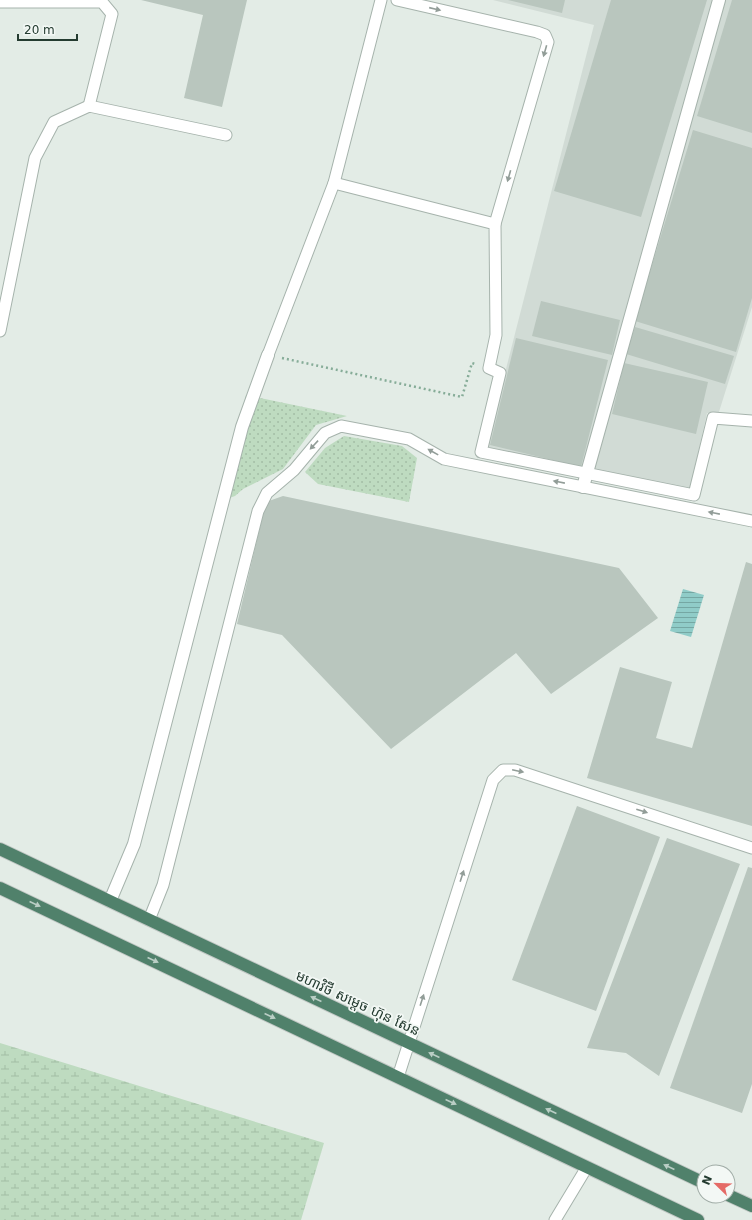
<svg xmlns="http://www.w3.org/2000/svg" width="752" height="1220" font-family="'DejaVu Sans','Noto Sans Khmer',sans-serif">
  <defs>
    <pattern id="grass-dots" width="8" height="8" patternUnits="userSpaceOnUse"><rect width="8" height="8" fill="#bedbc0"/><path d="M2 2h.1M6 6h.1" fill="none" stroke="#a3bda5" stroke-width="1.8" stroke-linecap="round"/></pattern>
    <pattern id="wetland-marsh" width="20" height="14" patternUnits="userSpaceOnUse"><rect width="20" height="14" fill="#bedbc0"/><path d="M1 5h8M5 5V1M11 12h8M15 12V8" fill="none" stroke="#a3bda5"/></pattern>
    <pattern id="water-rules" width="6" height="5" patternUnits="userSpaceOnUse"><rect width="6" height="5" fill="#90ccc8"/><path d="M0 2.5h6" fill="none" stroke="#75a7a3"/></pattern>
  </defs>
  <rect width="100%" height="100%" fill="#e3ece6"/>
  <polygon fill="#d1dbd5" points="493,0 752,0 752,307 718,415 707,413 690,489 486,447 594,25"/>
  <g fill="url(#grass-dots)">
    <polygon points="246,395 347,416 316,425 283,469 243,489 235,496 218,502"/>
    <polygon points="344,436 402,446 417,458 409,502 318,484 305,472 325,448"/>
  </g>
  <polygon fill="url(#wetland-marsh)" points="0,1043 324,1143 301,1220 0,1220"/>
  <polygon fill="url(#water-rules)" points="683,589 704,595 691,637 670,631"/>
  <g fill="#b9c6be">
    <polygon points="141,0 247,0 222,107 184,98 203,15"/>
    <polygon points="508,0 565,0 562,13"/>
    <polygon points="611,0 707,0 641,217 554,191"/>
    <polygon points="732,0 752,0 752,133 697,116"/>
    <polygon points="693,130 752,148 752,298 736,352 635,321"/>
    <polygon points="541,301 620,320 612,355 532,336"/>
    <polygon points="635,327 734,356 725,384 626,354"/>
    <polygon points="516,338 608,360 581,467 490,445"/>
    <polygon points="624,363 708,382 696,434 612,414"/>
    <polygon points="283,496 619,568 658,618 551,694 516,653 391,749 282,635 237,624 266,502"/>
    <polygon points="746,562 752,564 752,826 587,778 620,667 672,682 656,738 692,748"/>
    <polygon points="577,806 660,837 596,1011 512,980"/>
    <polygon points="667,838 740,864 659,1076 626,1053 587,1048"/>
    <polygon points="748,867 752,868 752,1084 742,1113 670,1088"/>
  </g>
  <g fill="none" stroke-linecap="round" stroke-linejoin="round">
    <defs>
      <g id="service">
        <polyline points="397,0 537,32 545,35 548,42 495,224"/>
        <polyline points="0,2 102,2 112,14 89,106"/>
        <polyline points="334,183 495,224 496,335 489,368 500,373 481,452 694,495 713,418 752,421"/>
        <polyline points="0,331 35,158 54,122 89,106 226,135"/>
        <polyline points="268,355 334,183 381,0"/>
        <polyline points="149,920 163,885 258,511 267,493 294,470 325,433 341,426 409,439 444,459 752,521"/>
        <polyline points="398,1077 493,780 503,770 515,770 752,848"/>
        <polyline points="555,1220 587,1167"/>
      </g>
      <g id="minor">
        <polyline points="583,487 719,0"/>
        <polyline points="110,901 134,844 242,427 268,355"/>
      </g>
      <g id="trunk">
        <polyline points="0,849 704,1183"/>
        <polyline points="0,888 698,1220"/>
        <polyline points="728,1195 752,1206"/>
      </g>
    </defs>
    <use href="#service" stroke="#a6b3ac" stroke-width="13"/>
    <use href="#minor" stroke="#a6b3ac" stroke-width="14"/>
    <use href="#trunk" stroke="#c2c8c5" stroke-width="14"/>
    <polyline stroke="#86ac98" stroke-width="2.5" stroke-dasharray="2 3" stroke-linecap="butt" points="282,358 462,397 472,363 475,364"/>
    <use href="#service" stroke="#fff" stroke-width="11"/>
    <use href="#minor" stroke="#fff" stroke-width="12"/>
    <use href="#trunk" stroke="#50816b" stroke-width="12"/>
  </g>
  <defs><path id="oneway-solid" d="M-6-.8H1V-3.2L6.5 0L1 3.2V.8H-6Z"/></defs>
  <g fill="#929d98">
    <use href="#oneway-solid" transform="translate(435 9) rotate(13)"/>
    <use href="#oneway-solid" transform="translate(545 51) rotate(106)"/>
    <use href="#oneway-solid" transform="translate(509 176) rotate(106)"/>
    <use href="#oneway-solid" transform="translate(314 445) rotate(133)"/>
    <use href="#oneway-solid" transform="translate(433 452) rotate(-151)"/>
    <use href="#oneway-solid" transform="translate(559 482) rotate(-169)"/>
    <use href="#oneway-solid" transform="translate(714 513) rotate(-169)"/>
    <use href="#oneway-solid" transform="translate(518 771) rotate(12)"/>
    <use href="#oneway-solid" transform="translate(642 811) rotate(18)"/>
    <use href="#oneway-solid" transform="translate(462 876) rotate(-72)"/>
    <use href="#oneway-solid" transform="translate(422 1000) rotate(-72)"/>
  </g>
  <g fill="#bacec5">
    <use href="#oneway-solid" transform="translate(35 904) rotate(25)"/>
    <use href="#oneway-solid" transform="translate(153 960) rotate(25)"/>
    <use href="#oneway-solid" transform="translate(316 999) rotate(-155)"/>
    <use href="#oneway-solid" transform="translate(270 1016) rotate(25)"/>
    <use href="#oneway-solid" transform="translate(434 1055) rotate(-155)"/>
    <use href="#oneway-solid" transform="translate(451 1102) rotate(25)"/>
    <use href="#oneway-solid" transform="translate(551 1111) rotate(-155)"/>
    <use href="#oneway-solid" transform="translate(669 1167) rotate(-155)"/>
  </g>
  <g text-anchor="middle" stroke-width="3.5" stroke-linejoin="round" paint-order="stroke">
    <g font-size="14" fill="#243b30" stroke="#f3f8f5">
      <text transform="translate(358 1003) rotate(25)" y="5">មហាវិថី សម្តេច ហ៊ុន សែន</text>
    </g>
  </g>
  <g transform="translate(716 1184) rotate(293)"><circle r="19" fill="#f3f8f5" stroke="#a0aca6"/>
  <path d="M0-3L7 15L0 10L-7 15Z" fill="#e56b67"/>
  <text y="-6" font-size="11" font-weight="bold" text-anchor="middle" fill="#243b30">N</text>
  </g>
  <path d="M18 34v6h59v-6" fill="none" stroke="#243b30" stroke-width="2"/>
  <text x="24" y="34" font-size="12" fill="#243b30" stroke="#f3f8f5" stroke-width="3" paint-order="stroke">20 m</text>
</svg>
